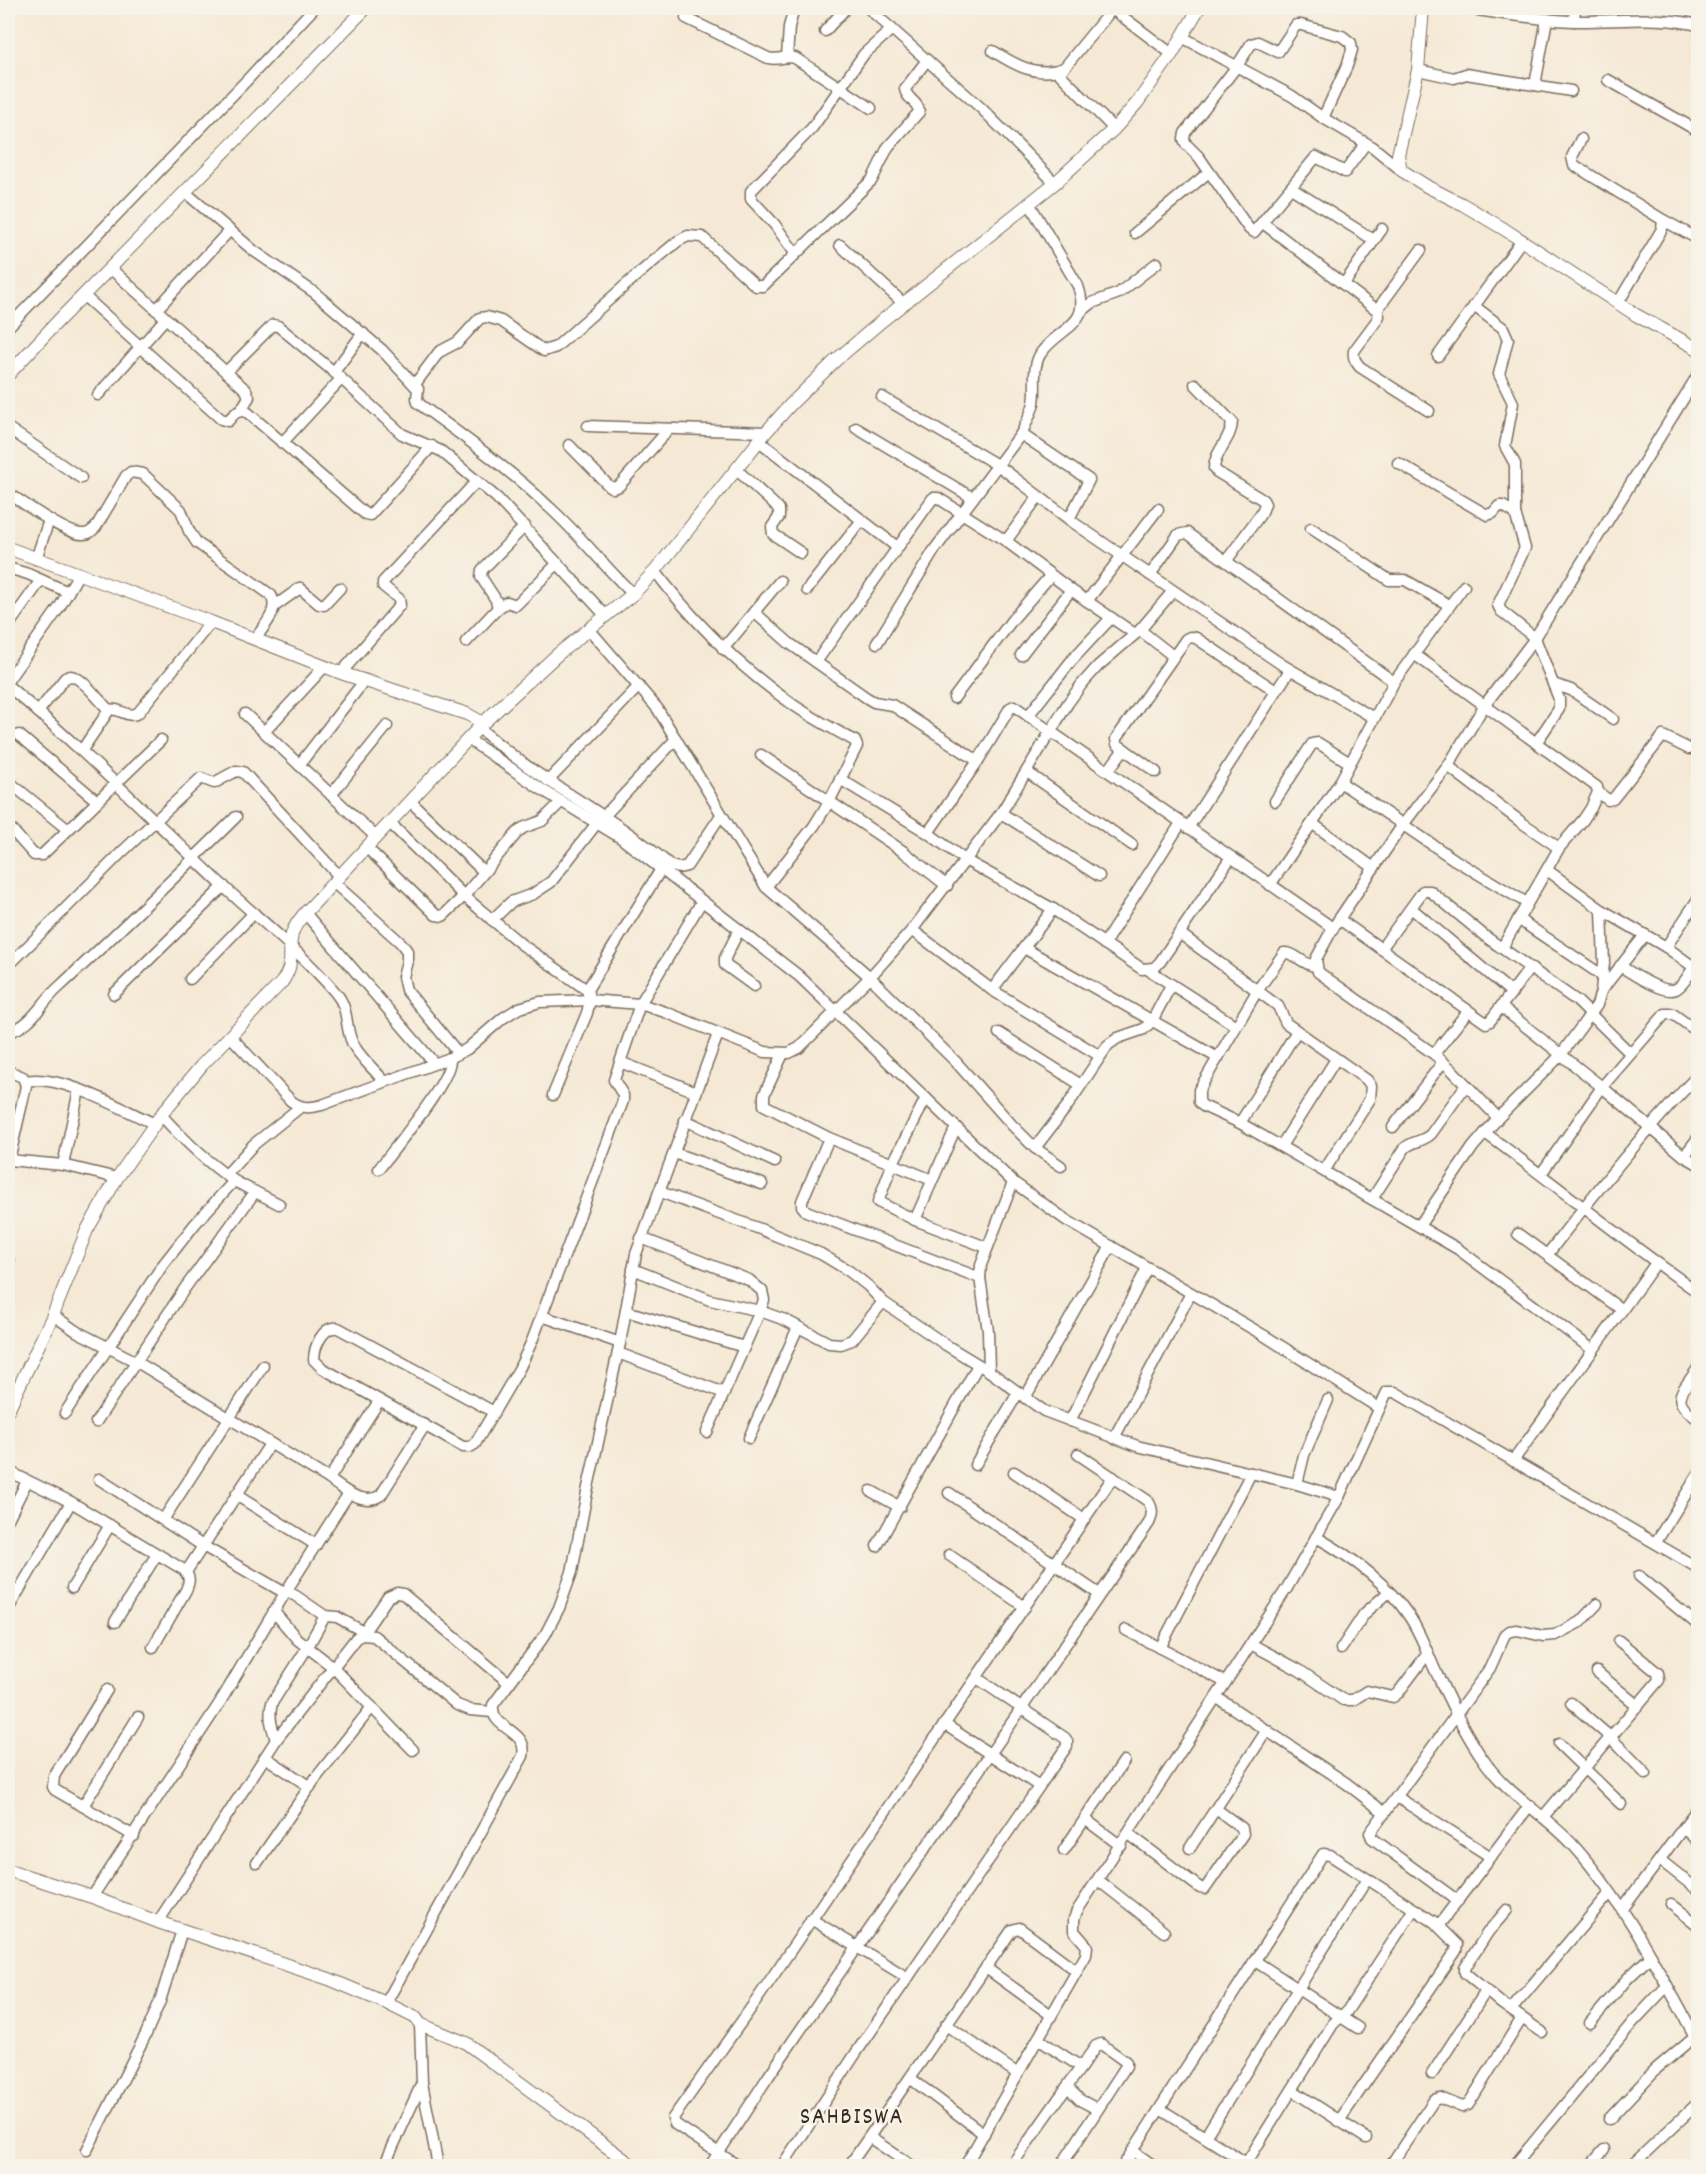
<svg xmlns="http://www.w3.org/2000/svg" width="1706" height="2174" font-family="Dekko,sans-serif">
  <rect width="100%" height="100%" fill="#f7f3e8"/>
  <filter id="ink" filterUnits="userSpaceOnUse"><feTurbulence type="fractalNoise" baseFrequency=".0167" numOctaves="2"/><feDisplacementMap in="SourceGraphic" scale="12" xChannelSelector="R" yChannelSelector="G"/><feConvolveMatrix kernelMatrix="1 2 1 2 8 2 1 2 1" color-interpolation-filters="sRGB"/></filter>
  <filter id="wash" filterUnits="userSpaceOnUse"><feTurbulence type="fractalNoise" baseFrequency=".008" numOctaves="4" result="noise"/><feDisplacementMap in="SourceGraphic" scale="24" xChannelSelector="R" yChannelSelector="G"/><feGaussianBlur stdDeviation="1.35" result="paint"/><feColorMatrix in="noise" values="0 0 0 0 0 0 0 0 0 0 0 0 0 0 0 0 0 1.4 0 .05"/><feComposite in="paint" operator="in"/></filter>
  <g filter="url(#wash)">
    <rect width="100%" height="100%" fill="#f5e9d5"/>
  </g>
  <g filter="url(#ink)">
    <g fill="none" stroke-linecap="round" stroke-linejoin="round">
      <defs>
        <g id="minor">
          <polyline points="868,8 981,108 1055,183"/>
          <polyline points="1111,8 1172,54"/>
          <path d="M 1463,8 C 1500,13 1537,20 1574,21 C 1616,22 1657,15 1698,25"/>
          <path d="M 686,18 L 768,58 C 780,61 785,55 795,58 L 871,108"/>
          <polyline points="1574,21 1575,8"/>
          <polyline points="825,31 846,8"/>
          <polyline points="1182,37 1292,96 1323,118 1373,147 1401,170"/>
          <path d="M 993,51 C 1015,65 1037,78 1064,68 L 1113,8"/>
          <polyline points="787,57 789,27 794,8"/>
          <polyline points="1418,70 1454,78 1466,74 1571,91"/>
          <polyline points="1057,71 1114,129"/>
          <polyline points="1608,80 1698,131"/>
          <polyline points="1535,85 1547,19"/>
          <polyline points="1323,118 1347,66 1352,50 1351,43 1342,36 1301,25 1296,25 1278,52 1258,42 1251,44 1237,66 1185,133 1184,139 1186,144 1199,157 1249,229 1254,232 1316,157 1345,172 1366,143"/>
          <polyline points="1581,139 1572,157 1574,165 1663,220 1662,229 1618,303"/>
          <polyline points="1291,188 1374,240"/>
          <path d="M 185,192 L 254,251 L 315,293 L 382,350 L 418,389 L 417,398 L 418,403 C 463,436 509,469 549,507 C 579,534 604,566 633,594"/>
          <polyline points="1663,220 1698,239"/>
          <path d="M 1263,223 L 1377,310 L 1379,316 L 1377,320 L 1354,351 C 1353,358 1355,361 1360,367 L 1429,411"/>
          <polyline points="1135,233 1209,172"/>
          <polyline points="840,245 903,303"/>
          <polyline points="795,253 775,225 751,199 751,191 812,128 864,54 892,29"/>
          <polyline points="110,268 246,390 249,397 241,410"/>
          <polyline points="1344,284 1382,229"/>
          <path d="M 84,296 L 221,419 L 228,421 C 234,414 237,409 247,412 L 365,514 L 370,515 L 432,446"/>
          <polyline points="1474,306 1503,328 1508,339 1499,374 1513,403 1505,446 1515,464 1515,513 1525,548 1498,605 1501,611 1535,638 1559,699 1559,709 1536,743"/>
          <polyline points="156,310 229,231"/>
          <polyline points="1377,310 1421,250"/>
          <polyline points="1081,312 1092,303 1119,293 1157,263"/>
          <polyline points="8,327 248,79 314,8"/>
          <polyline points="1438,356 1522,240"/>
          <polyline points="226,372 273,325 278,326 334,372 402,434 441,451 497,498 606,616"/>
          <polyline points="334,372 363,333"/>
          <path d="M 415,384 L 439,352 L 458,342 L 480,318 L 487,317 L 501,321 L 544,351 L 556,347 L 637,275 L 678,241 L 688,236 L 702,237 L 756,286 L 763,286 L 872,180 L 888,147 L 919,112 C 919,102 906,99 905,89 L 927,60"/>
          <path d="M 1195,384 L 1232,422 C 1232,438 1215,451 1214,468 L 1217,472 L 1263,500 L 1265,504 L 1262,512 L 1227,560"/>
          <polyline points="98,395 165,319"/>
          <polyline points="882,397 999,466 1074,523 1281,664 1374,718"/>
          <polyline points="588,426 766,432"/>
          <polyline points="8,428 81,478"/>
          <polyline points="856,428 973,498"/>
          <polyline points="1021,434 1089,480 1069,519"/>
          <polyline points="759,441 897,547"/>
          <polyline points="282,443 341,379"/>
          <polyline points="569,445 609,486 613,488 619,486 669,429"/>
          <polyline points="1398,463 1487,515 1493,513 1499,506 1503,506 1515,513"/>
          <polyline points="737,470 779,509 779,517 772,527 773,534 801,553"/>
          <path d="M 8,493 C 22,502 68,536 84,534 C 89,534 92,531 96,527 L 126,476 L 131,472 L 143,474 L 181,510 L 189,531 L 197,543 L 271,595 C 280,611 264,626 255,639"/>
          <polyline points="1311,528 1389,580 1405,580 1449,605"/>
          <polyline points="1006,541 1038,497"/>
          <polyline points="36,559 49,520"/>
          <polyline points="8,568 28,574 68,592"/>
          <path d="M 655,571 C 694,622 739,667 792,704 C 812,718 834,729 855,741 L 857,746 L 829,802 L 814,826 L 766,887"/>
          <polyline points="1150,575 1178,535 1187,533 1394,682"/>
          <polyline points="807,590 862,520"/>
          <polyline points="1087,601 1158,509"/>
          <polyline points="275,606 300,588 319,604 324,605 340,588"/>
          <polyline points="498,608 507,602 516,605 558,563"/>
          <polyline points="754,612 789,643 867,698 874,702 892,705 978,761"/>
          <polyline points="8,626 41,580"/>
          <polyline points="589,629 657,708 766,887 870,977 956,1062 1012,1125 1035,1148 1061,1166"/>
          <polyline points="1140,630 1173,656"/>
          <polyline points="466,642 498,608 496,600 481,577 482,570 525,526"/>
          <path d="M 877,643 L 935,549 L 1021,434 C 1026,424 1031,415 1034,403 C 1037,387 1031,368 1041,353 C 1060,326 1092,327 1078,286 L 1029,203"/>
          <polyline points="723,649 780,581"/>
          <polyline points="1414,654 1597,787 1598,792 1591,808 1583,820 1559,848 1502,948"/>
          <polyline points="1021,655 1071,590"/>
          <polyline points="816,662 933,498 938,498 1006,541 1071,590 1135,634"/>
          <polyline points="341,673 400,605 399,599 383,586 383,582 476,482"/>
          <polyline points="8,680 59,608 78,575"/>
          <polyline points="1553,684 1571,690 1613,719"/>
          <path d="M 8,686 C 83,749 151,818 222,885 C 260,920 301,952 335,992 C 350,1009 344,1024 352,1042 C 358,1056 374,1069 384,1081"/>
          <polyline points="954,698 1012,620 1051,575"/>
          <path d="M 38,712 L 65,678 L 70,676 C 82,676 99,701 109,710"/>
          <polyline points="245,714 376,837"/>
          <polyline points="1028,716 1072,660 1111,618"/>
          <path d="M 479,728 C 501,747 524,765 549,781 C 591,809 632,832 671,866 L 679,868 L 687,866 L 721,815"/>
          <polyline points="264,732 325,666"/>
          <polyline points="19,735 97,801"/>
          <polyline points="468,739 541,789 621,838 799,976 1013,1182 1066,1220 1265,1336 1379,1408"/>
          <path d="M 82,750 L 109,710 C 120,707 127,719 138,713 L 211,622"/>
          <polyline points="761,755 904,852 947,886"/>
          <polyline points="299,765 365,680"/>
          <polyline points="1448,766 1521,822 1559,848"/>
          <polyline points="1108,771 1124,749"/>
          <polyline points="1027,772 1132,845"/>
          <polyline points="1156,772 1117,744 1116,739 1186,639 1190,637 1196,638 1276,691"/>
          <polyline points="840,779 928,833 965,860 1053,909 1142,969 1154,968 1160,962 1231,857"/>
          <polyline points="8,781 67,829"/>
          <polyline points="548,781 639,686"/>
          <polyline points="1340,782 1455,860 1527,903"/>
          <polyline points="1598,792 1608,800 1613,799 1663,736 1689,749"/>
          <polyline points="331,795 387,726"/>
          <polyline points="410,801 484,872"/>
          <polyline points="1275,801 1312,744 1318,743 1350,763"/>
          <polyline points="1001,813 1099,876"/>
          <polyline points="605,815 676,739"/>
          <polyline points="389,822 464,896 521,944 587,990 590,1000 587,1013 553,1095"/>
          <polyline points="1313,824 1374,868"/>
          <polyline points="1188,828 1290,670"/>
          <polyline points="12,830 34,855 42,855 161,740"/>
          <polyline points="928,833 978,761 1010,708 1014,706 1333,928"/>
          <polyline points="366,847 436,915 443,916 464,896 517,833 523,828 542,821 561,802"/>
          <polyline points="1547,870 1602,910 1666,947 1698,970"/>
          <polyline points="333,882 401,943 407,951 407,961 403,977 406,990 458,1053"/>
          <polyline points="1270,885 1340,782 1394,682 1464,586"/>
          <polyline points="1411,908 1512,993"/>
          <polyline points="305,913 434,1063"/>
          <polyline points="1339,919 1486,1023 1490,1021 1530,968"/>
          <polyline points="1518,919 1603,976"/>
          <polyline points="492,920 511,902 533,894 551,882 597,823"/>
          <polyline points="739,930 725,958 725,965 754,986"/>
          <polyline points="912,930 992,990 1100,1056"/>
          <polyline points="1179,933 1278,1006 1286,1023 1367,1080 1371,1086 1370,1099 1324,1171"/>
          <polyline points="1104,944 1181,823"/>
          <polyline points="1666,947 1698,899"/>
          <polyline points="1024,948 1218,1058"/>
          <polyline points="1381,949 1423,891 1430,891 1486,937 1577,1001 1630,1053"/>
          <polyline points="8,962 14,960 122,852 201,778 214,783 236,771 243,772 339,876"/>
          <path d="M 1315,966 C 1303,965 1295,952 1284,953 L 1257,991 L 1199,1090 L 1199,1102 L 1203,1106 L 1240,1123 L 1458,1249 L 1593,1350"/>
          <path d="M 1620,966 C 1632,973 1663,995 1676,989 C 1684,985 1689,974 1694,967"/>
          <polyline points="1149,970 1236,1026"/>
          <polyline points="190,979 254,913"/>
          <polyline points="587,990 661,869"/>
          <polyline points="992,990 1053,909"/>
          <polyline points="1601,991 1645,935"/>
          <polyline points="114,994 224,886"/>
          <polyline points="1501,1007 1602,1087 1684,1156 1698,1164"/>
          <path d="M 8,1032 C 31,1027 41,1003 58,988 C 119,932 177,875 236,817"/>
          <polyline points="999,1033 1081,1085"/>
          <path d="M 231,1037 L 291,1101 C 302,1109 310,1108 322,1105 L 450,1058 L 467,1049 L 503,1018 L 519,1008 L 540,1002 L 590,1000 L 640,1004 L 665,1012 L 765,1052 L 789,1053 L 799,1048 L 870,977 L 912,930 L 1001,813 L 1068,703 L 1082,684 L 1098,666 L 1140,630 L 1173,591"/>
          <polyline points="783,1054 764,1095 764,1105 829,1138 932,1180"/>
          <polyline points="1434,1054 1468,1011"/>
          <polyline points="620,1062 696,1092"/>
          <polyline points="8,1071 23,1077 26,1086 9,1160"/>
          <path d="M 26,1081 C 62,1074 121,1109 155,1124"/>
          <polyline points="926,1098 892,1165 878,1202 915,1220 986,1247"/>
          <path d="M 161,1115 C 183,1139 206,1162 233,1180 C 248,1189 264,1196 279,1204"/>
          <polyline points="1498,1118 1451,1069 1434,1054 1318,972 1316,959 1333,928 1402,826 1448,766 1484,706 1535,638 1698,375"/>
          <polyline points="685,1120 775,1162"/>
          <polyline points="1240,1123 1297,1031"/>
          <polyline points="1393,1127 1443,1062"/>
          <path d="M 1485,1133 C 1557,1185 1625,1242 1698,1292"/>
          <polyline points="829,1138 802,1201 802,1206 806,1211 980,1278"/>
          <polyline points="1281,1146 1336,1059"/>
          <polyline points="1035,1148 1068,1105 1108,1045 1118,1038 1144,1029 1152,1021 1171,985"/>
          <polyline points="674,1153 762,1184"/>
          <polyline points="1684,1156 1698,1138"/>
          <polyline points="8,1160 63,1165 117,1178"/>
          <polyline points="63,1165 79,1090"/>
          <path d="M 379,1169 C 394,1148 453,1080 450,1058"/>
          <polyline points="1541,1174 1602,1087 1665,1014 1673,1014 1698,1032"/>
          <polyline points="226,1175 253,1145 299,1108"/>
          <polyline points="660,1192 760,1229 821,1254 849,1271 868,1286 883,1302 946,1345 989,1371 1044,1411 1137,1446 1297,1484 1339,1497"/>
          <path d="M 1372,1199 L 1405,1148 C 1412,1141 1423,1142 1431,1134 L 1466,1085"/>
          <polyline points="915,1220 956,1127"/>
          <polyline points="1419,1226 1473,1147 1498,1118 1560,1056 1597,1005 1601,991 1604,963 1602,910"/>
          <polyline points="1518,1234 1622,1310"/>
          <polyline points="641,1238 749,1280 762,1291 764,1300 760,1311 707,1432"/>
          <path d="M 1547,1255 C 1595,1192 1644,1132 1698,1075"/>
          <polyline points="8,1265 9,1261"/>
          <polyline points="633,1269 710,1300 760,1311 785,1320 829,1343 841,1344 852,1340 883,1302"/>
          <polyline points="626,1311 744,1347"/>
          <path d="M 53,1315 L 76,1331 L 137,1362 L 329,1479 C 342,1489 364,1507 381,1495 L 425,1425"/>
          <polyline points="542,1316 620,1343"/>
          <polyline points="618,1353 724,1393"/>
          <path d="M 1698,1368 C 1682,1393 1668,1399 1698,1419"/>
          <polyline points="989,1371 988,1331 980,1278 981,1265 1013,1182"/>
          <polyline points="1025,1398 1111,1246"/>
          <path d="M 494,1412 L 338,1328 C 323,1325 314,1347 314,1360 L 322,1368 L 463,1447 L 470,1447 L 475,1444 L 519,1369 L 532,1341 L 623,1101 L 623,1095 L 614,1080 L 640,1004 L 702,901"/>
          <polyline points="65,1413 162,1266 195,1224 234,1181"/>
          <polyline points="1070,1421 1147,1268"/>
          <polyline points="96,1422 185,1288 255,1192"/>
          <polyline points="749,1438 798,1327"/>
          <polyline points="1114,1438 1191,1293"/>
          <polyline points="1513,1461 1656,1263"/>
          <polyline points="975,1465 1018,1393"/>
          <path d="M 8,1471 L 71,1502 L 184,1570 C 190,1577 190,1581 186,1590 L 153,1647"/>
          <polyline points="1014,1472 1084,1519"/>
          <polyline points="99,1479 203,1546 285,1593"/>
          <polyline points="329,1479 379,1401"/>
          <polyline points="1297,1484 1304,1455 1328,1400"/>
          <polyline points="871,1491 900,1507"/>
          <polyline points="949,1493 1099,1594"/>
          <polyline points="236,1495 316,1545"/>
          <polyline points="8,1519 27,1481"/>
          <polyline points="163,1520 263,1366"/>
          <path d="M 1316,1537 C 1352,1557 1386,1582 1409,1616 C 1420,1632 1427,1652 1435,1670 C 1450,1701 1464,1733 1485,1762 C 1508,1795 1547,1816 1574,1846 C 1625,1903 1662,1976 1698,2042"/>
          <polyline points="1656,1542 1698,1475"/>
          <polyline points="877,1546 978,1365"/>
          <polyline points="949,1555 1025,1607"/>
          <polyline points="186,1572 270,1444"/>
          <polyline points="1639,1576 1698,1625"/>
          <polyline points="72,1588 110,1525"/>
          <polyline points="287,1590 325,1616 337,1617 364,1632"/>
          <polyline points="8,1609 71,1502"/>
          <polyline points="275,1613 297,1639 333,1667 413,1750"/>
          <polyline points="115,1622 157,1554"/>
          <polyline points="1126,1630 1225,1682"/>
          <polyline points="362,1635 388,1597 397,1593 403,1594 509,1683"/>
          <polyline points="1251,1644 1299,1670 1343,1700 1353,1700 1367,1691 1393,1697 1398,1693 1428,1653"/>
          <polyline points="1160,1648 1251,1473"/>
          <polyline points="1341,1649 1364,1614 1389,1592"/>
          <polyline points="1597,1672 1638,1706"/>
          <polyline points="107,1690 54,1776 53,1787 55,1790 134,1836"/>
          <polyline points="1216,1697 1346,1783 1385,1813"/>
          <polyline points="1571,1703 1610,1737 1646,1774"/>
          <polyline points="944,1724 1039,1786"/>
          <path d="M 276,1740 C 272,1727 268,1717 272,1703 L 307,1648 L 325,1616"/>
          <polyline points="1559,1744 1621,1804"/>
          <polyline points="265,1757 310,1787"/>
          <polyline points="1397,1797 1491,1857"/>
          <polyline points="83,1806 138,1717"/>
          <polyline points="1543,1817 1659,1680 1658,1673 1619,1641"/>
          <polyline points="1085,1819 1121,1846"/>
          <polyline points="1684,1828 1698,1842"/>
          <polyline points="1129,1834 1200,1888 1205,1889 1243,1834 1242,1828 1216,1809"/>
          <polyline points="1190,1848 1267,1730"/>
          <polyline points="1064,1850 1124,1761"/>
          <polyline points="1660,1860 1698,1890"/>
          <polyline points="257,1863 315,1779 372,1707"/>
          <polyline points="1098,1880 1164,1932"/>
          <polyline points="92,1897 219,1704 285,1593 349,1493"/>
          <polyline points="1458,1901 1372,1838 1370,1833 1490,1668 1505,1634 1510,1631 1517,1630 1543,1636 1555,1635 1580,1622 1597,1604"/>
          <polyline points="1671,1904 1698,1925"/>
          <polyline points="1507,1910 1488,1932 1465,1968 1465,1973 1502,2004 1542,2032"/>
          <polyline points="1622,1910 1698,1808"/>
          <polyline points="811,1919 908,1978"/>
          <polyline points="158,1922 276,1740 356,1638 362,1635 374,1636 457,1705 470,1710 492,1712"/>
          <polyline points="1255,1961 1358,2028"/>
          <polyline points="986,1968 1051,2015"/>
          <path d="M 386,2003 L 523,1756 C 529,1729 490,1730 493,1705 L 545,1635 L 559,1608 L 572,1572 L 587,1492 L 620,1343 L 636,1254 L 718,1034"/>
          <polyline points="1511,2010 1610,1893"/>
          <polyline points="1590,2023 1627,1979 1650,1957"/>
          <polyline points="420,2024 422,2083 438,2166"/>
          <polyline points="946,2025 1018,2074"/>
          <polyline points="1038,2039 1081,2067"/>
          <polyline points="1432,2074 1486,1991"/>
          <polyline points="910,2078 984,2134"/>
          <polyline points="1067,2087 1080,2100 1097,2109"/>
          <polyline points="1292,2090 1366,2138"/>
          <polyline points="1160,2109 1251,2166"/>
          <polyline points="1609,2119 1656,2069 1695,2036"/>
          <polyline points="1339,2121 1456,1951 1457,1945 1437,1925"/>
          <polyline points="869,2137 912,2166"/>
          <polyline points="1205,2137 1367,1879"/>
          <polyline points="87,2150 146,2034 160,2001 182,1930"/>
          <polyline points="1133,2151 1154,2166"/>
          <polyline points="1247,2162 1333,2024 1347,2011 1414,1909"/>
          <polyline points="384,2166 422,2083"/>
          <path d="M 710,2166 L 768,2077 L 1149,1523 C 1153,1514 1153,1509 1148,1501 L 1078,1454"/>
          <polyline points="738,2166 675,2124 673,2118 756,2001 1113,1477"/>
          <polyline points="782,2166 856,2053 1067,1746 1067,1741 1065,1738 977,1678"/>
          <polyline points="849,2166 1012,1930 1019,1928 1022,1930 1077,1971"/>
          <polyline points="965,2166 1086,1955 1087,1946 1074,1931 1074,1919 1077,1911 1287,1588 1339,1497 1387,1392 1395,1392 1698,1568"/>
          <polyline points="1011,2166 1096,2046 1101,2044 1126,2062 1126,2066 1061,2166"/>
          <polyline points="1123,2166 1323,1854 1330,1855 1439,1925 1530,1805"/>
          <polyline points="1390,2166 1434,2100 1440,2098 1462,2107 1468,2105 1522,2018"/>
          <polyline points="1514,2166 1633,2022 1667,1986"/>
          <polyline points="1590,2166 1604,2150"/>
          <polyline points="1631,2166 1698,2103"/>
          <polyline points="1694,2166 1698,2163"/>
        </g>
        <g id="tertiary">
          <polyline points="1423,8 1418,70 1398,155 1401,170 1428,187 1462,204 1504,229 1636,315 1698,349"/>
          <polyline points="8,375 58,321 366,8"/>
          <polyline points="8,548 211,622 341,673 467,714 483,723"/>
          <path d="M 8,1410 L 53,1315 L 87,1230 L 117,1178 L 161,1115 L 201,1066 L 282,982 C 296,961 287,955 292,934 C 294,926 300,919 305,913 L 483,723 L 558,654 L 633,594 L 655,571 L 766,432 L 791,404 L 836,360 L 883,320 L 1055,183 L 1114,129 L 1137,103 L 1172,54 L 1199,8"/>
          <polyline points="8,1870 92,1897 158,1922 329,1979 386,2003 416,2018 420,2024 466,2043 633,2166"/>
        </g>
      </defs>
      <use href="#minor" stroke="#7c6d5e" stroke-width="13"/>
      <use href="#tertiary" stroke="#7c6d5e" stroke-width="14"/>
      <use href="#minor" stroke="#fff" stroke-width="10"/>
      <use href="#tertiary" stroke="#fff" stroke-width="12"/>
    </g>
  </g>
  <g text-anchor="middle" stroke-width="5" stroke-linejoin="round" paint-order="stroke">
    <g font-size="24" letter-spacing="1.5" fill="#3b2a1e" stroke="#f7f3e8">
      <text x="852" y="2123">SAHBISWA</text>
    </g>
  </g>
  <rect width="1706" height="2174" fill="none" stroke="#f7f3e8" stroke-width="30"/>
</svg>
